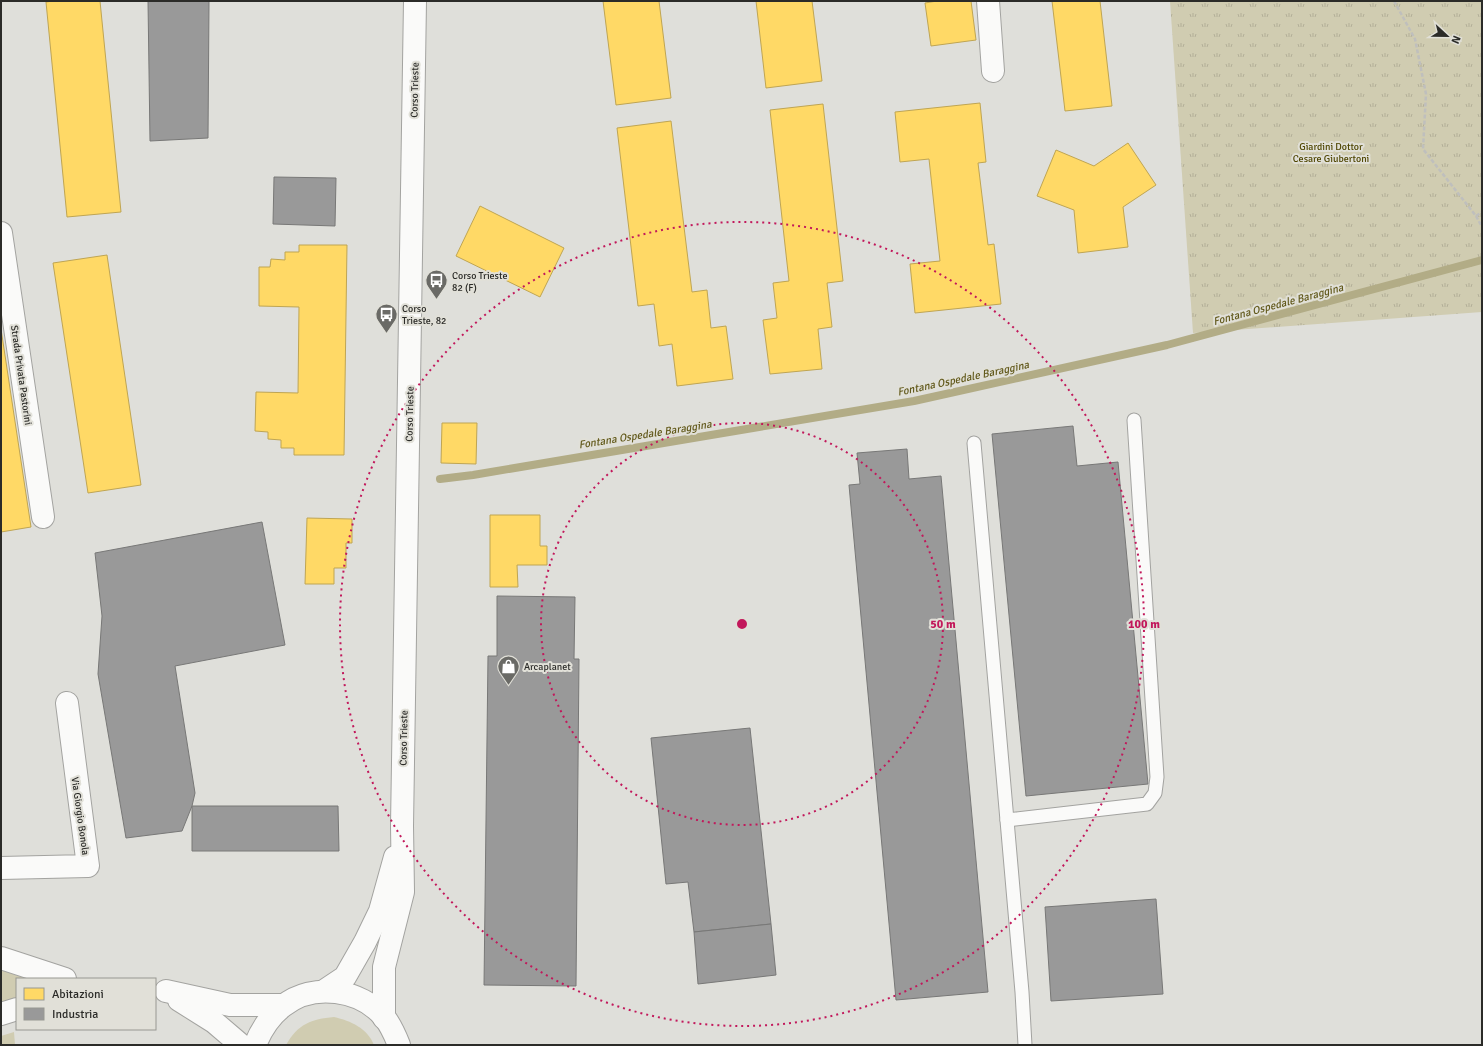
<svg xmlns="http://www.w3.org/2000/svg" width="1483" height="1046" font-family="Signika,sans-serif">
  <defs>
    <pattern id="park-tufts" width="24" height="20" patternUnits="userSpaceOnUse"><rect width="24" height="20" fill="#d0ccb1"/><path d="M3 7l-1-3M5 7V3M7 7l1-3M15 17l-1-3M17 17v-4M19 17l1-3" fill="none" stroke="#b3af98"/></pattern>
  </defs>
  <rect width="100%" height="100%" fill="#dfdfda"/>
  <g fill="#d0ccb1">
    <polygon points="1,970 27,979 17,979 17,1002 1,1007"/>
    <path d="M 334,1017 C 351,1021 367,1028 374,1045 L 286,1045 C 298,1024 311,1019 334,1017 Z"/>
    <polygon points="14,1032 15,1045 1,1045 1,1036"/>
  </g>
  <polygon fill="url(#park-tufts)" points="1170,1 1482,1 1482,312 1193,333"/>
  <g fill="#ffd966" stroke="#bfa553">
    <polygon points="53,1 100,1 121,212 67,217 46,2"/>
    <polygon points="603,1 659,1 671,98 616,105"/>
    <polygon points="756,1 812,1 822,81 766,88"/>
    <polygon points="937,1 971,1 976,40 931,46 925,3"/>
    <polygon points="1052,1 1100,1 1112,106 1065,111"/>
    <polygon points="980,103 986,162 978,163 988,245 994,244 1001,304 915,313 910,264 940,261 929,159 900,162 895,112"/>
    <polygon points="823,104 843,281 827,283 832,327 818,329 822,369 770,374 763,320 777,318 773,283 789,281 770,110"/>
    <polygon points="671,121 692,292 707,290 711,328 726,326 733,379 677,386 672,344 659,346 654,304 638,306 617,128"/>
    <polygon points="1128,143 1156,185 1123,207 1128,247 1078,253 1074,210 1037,196 1056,150 1094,166"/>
    <polygon points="480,206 564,248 540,297 456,256"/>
    <polygon points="299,245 347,245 344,455 294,455 294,448 281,448 281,440 268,439 268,432 255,431 256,392 298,393 299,307 259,306 259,267 270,267 271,259 285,260 285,252 299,252"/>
    <polygon points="107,255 141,485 88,493 53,263"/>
    <polygon points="1,329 31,527 1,532"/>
    <polygon points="442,423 477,423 476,464 441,463"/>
    <polygon points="490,515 540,515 540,546 547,546 547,565 517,565 518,587 490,587"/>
    <polygon points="307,518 352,519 352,543 346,543 346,568 334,568 334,584 305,584"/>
  </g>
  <g fill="#999" stroke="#787877">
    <polygon points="148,1 209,1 208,138 150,141"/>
    <polygon points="274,177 336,178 335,226 273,224"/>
    <polygon points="1073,426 1077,466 1118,462 1148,784 1026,796 992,434"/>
    <polygon points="907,449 909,479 941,476 988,992 896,1000 849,485 860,484 857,453"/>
    <polygon points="262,522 285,645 175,666 195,793 192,806 182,831 126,838 98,674 102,616 95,553"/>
    <polygon points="497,596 575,597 574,659 579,659 576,986 484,985 488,656 497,656"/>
    <polygon points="750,728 771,924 694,932 688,882 666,884 651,738"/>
    <polygon points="192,806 338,806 339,851 192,851"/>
    <polygon points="1156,899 1163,994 1051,1001 1045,907"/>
    <polygon points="771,924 776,975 698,984 694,932"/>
  </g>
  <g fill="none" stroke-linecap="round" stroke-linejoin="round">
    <polyline stroke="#b2ac86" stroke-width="8" points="440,479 473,475 914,401 1167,345 1482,260"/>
    <defs>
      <g id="service">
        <polyline points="974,443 1022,992 1025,1045"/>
        <polyline points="1007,820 1147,804 1155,793 1157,777 1134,420"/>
      </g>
      <g id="minor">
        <polyline points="988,1 993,71"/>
        <polyline points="1,233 43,517"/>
        <polyline points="1,868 88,866 67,703"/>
      </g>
      <g id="tertiary">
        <polyline points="1,958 65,979"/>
        <polyline points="1,1014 17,1009"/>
      </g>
      <g id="secondary">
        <polyline points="166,991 230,1005 283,1005"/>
        <polyline points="324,991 345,977 365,942 380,911 395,857"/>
        <polyline points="179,1000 214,1022 241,1045"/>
        <polyline points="384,1018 384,967 403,892 402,826 415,1"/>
        <path d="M 255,1045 C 261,1030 270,1016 283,1006 C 313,982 361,989 385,1018 C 391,1026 395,1035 399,1045"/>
      </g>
    </defs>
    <use href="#service" stroke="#a3a3a0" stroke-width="15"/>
    <use href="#minor" stroke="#a3a3a0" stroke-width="24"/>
    <use href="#tertiary" stroke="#a3a3a0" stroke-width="24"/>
    <use href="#secondary" stroke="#a3a3a0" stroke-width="24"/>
    <g stroke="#bfbfbd" stroke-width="2.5" stroke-dasharray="4 2" stroke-linecap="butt">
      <polyline points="1394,1 1415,39 1426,94 1423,149 1476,216 1482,227"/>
      <polyline points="1476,216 1482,212"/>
    </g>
    <use href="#service" stroke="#fafaf9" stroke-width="13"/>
    <use href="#minor" stroke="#fafaf9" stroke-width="22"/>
    <use href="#tertiary" stroke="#fafaf9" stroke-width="22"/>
    <use href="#secondary" stroke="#fafaf9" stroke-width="22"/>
  </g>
  <g fill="none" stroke="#c2185b" stroke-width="2" stroke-dasharray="2 4">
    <circle cx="742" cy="624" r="201"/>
    <circle cx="742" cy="624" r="402"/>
  </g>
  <defs>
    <symbol id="bus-pin" viewBox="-11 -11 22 30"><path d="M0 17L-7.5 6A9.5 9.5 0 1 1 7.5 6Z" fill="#6a6a66" stroke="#e1e0d8"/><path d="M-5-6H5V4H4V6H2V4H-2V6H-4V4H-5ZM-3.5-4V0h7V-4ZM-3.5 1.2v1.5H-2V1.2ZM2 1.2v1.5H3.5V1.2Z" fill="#fff"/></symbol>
    <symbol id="shop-pin" viewBox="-11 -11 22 30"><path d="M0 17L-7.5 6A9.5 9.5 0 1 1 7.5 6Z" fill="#6a6a66" stroke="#e1e0d8"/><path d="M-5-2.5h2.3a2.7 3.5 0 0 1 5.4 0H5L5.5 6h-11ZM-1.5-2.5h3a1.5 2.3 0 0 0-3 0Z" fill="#fff"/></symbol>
  </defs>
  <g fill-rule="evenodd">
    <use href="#bus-pin" x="424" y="268" width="25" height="34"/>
    <use href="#bus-pin" x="374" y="302" width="25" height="34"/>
    <use href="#shop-pin" x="496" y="654" width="25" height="34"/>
  </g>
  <g text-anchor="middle" stroke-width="4" stroke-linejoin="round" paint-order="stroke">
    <g font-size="10" fill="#2b2b28" stroke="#e1e0d8">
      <text transform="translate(414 90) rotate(-89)" y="4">Corso Trieste</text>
      <text transform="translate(22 375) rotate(82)" y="4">Strada Privata Pastorini</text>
      <text transform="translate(409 414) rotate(-89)" y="4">Corso Trieste</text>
      <text transform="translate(403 738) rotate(-89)" y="4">Corso Trieste</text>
      <text transform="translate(81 816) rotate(82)" y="4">Via Giorgio Bonola</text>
    </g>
    <g font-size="10" fill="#4e4500" stroke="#e1e0d8">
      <text x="1331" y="150">Giardini Dottor<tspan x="1331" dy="12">Cesare Giubertoni</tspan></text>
    </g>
    <g font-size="10" fill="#2b2b28" stroke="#e1e0d8" text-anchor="start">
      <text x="452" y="279">Corso Trieste<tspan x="452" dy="12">82 (F)</tspan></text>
      <text x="402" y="312">Corso<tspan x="402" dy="12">Trieste, 82</tspan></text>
      <text x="524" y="670">Arcaplanet</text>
    </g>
    <g font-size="11" font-style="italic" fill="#61581a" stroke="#e1e0d8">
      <text transform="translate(1278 304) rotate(-15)" y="4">Fontana Ospedale Baraggina</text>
      <text transform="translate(963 378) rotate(-12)" y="4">Fontana Ospedale Baraggina</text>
      <text transform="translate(645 434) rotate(-9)" y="4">Fontana Ospedale Baraggina</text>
    </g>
  </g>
  <circle cx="742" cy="624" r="6" fill="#c2185b" stroke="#e1e0d8" stroke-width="2"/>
  <g font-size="12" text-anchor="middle" font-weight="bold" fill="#c2185b" stroke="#e1e0d8" stroke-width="4" stroke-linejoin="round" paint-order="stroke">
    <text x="943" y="628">50 m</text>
    <text x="1144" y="628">100 m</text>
  </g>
  <rect width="1483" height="1046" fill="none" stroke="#2b2b28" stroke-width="4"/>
  <rect x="16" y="978" width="140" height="52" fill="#e1e0d8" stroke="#989892"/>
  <rect x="24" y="988" width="20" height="12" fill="#ffd966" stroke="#989892"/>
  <text x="52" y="998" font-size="12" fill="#2b2b28">Abitazioni</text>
  <rect x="24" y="1008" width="20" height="12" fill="#999999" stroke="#989892"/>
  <text x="52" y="1018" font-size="12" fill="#2b2b28">Industria</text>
  <g transform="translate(1447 36) rotate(112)" stroke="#e1e0d8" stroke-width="3" paint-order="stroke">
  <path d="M0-3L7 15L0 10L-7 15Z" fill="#2b2b28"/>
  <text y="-6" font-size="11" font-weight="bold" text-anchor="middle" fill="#2b2b28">N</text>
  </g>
</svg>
